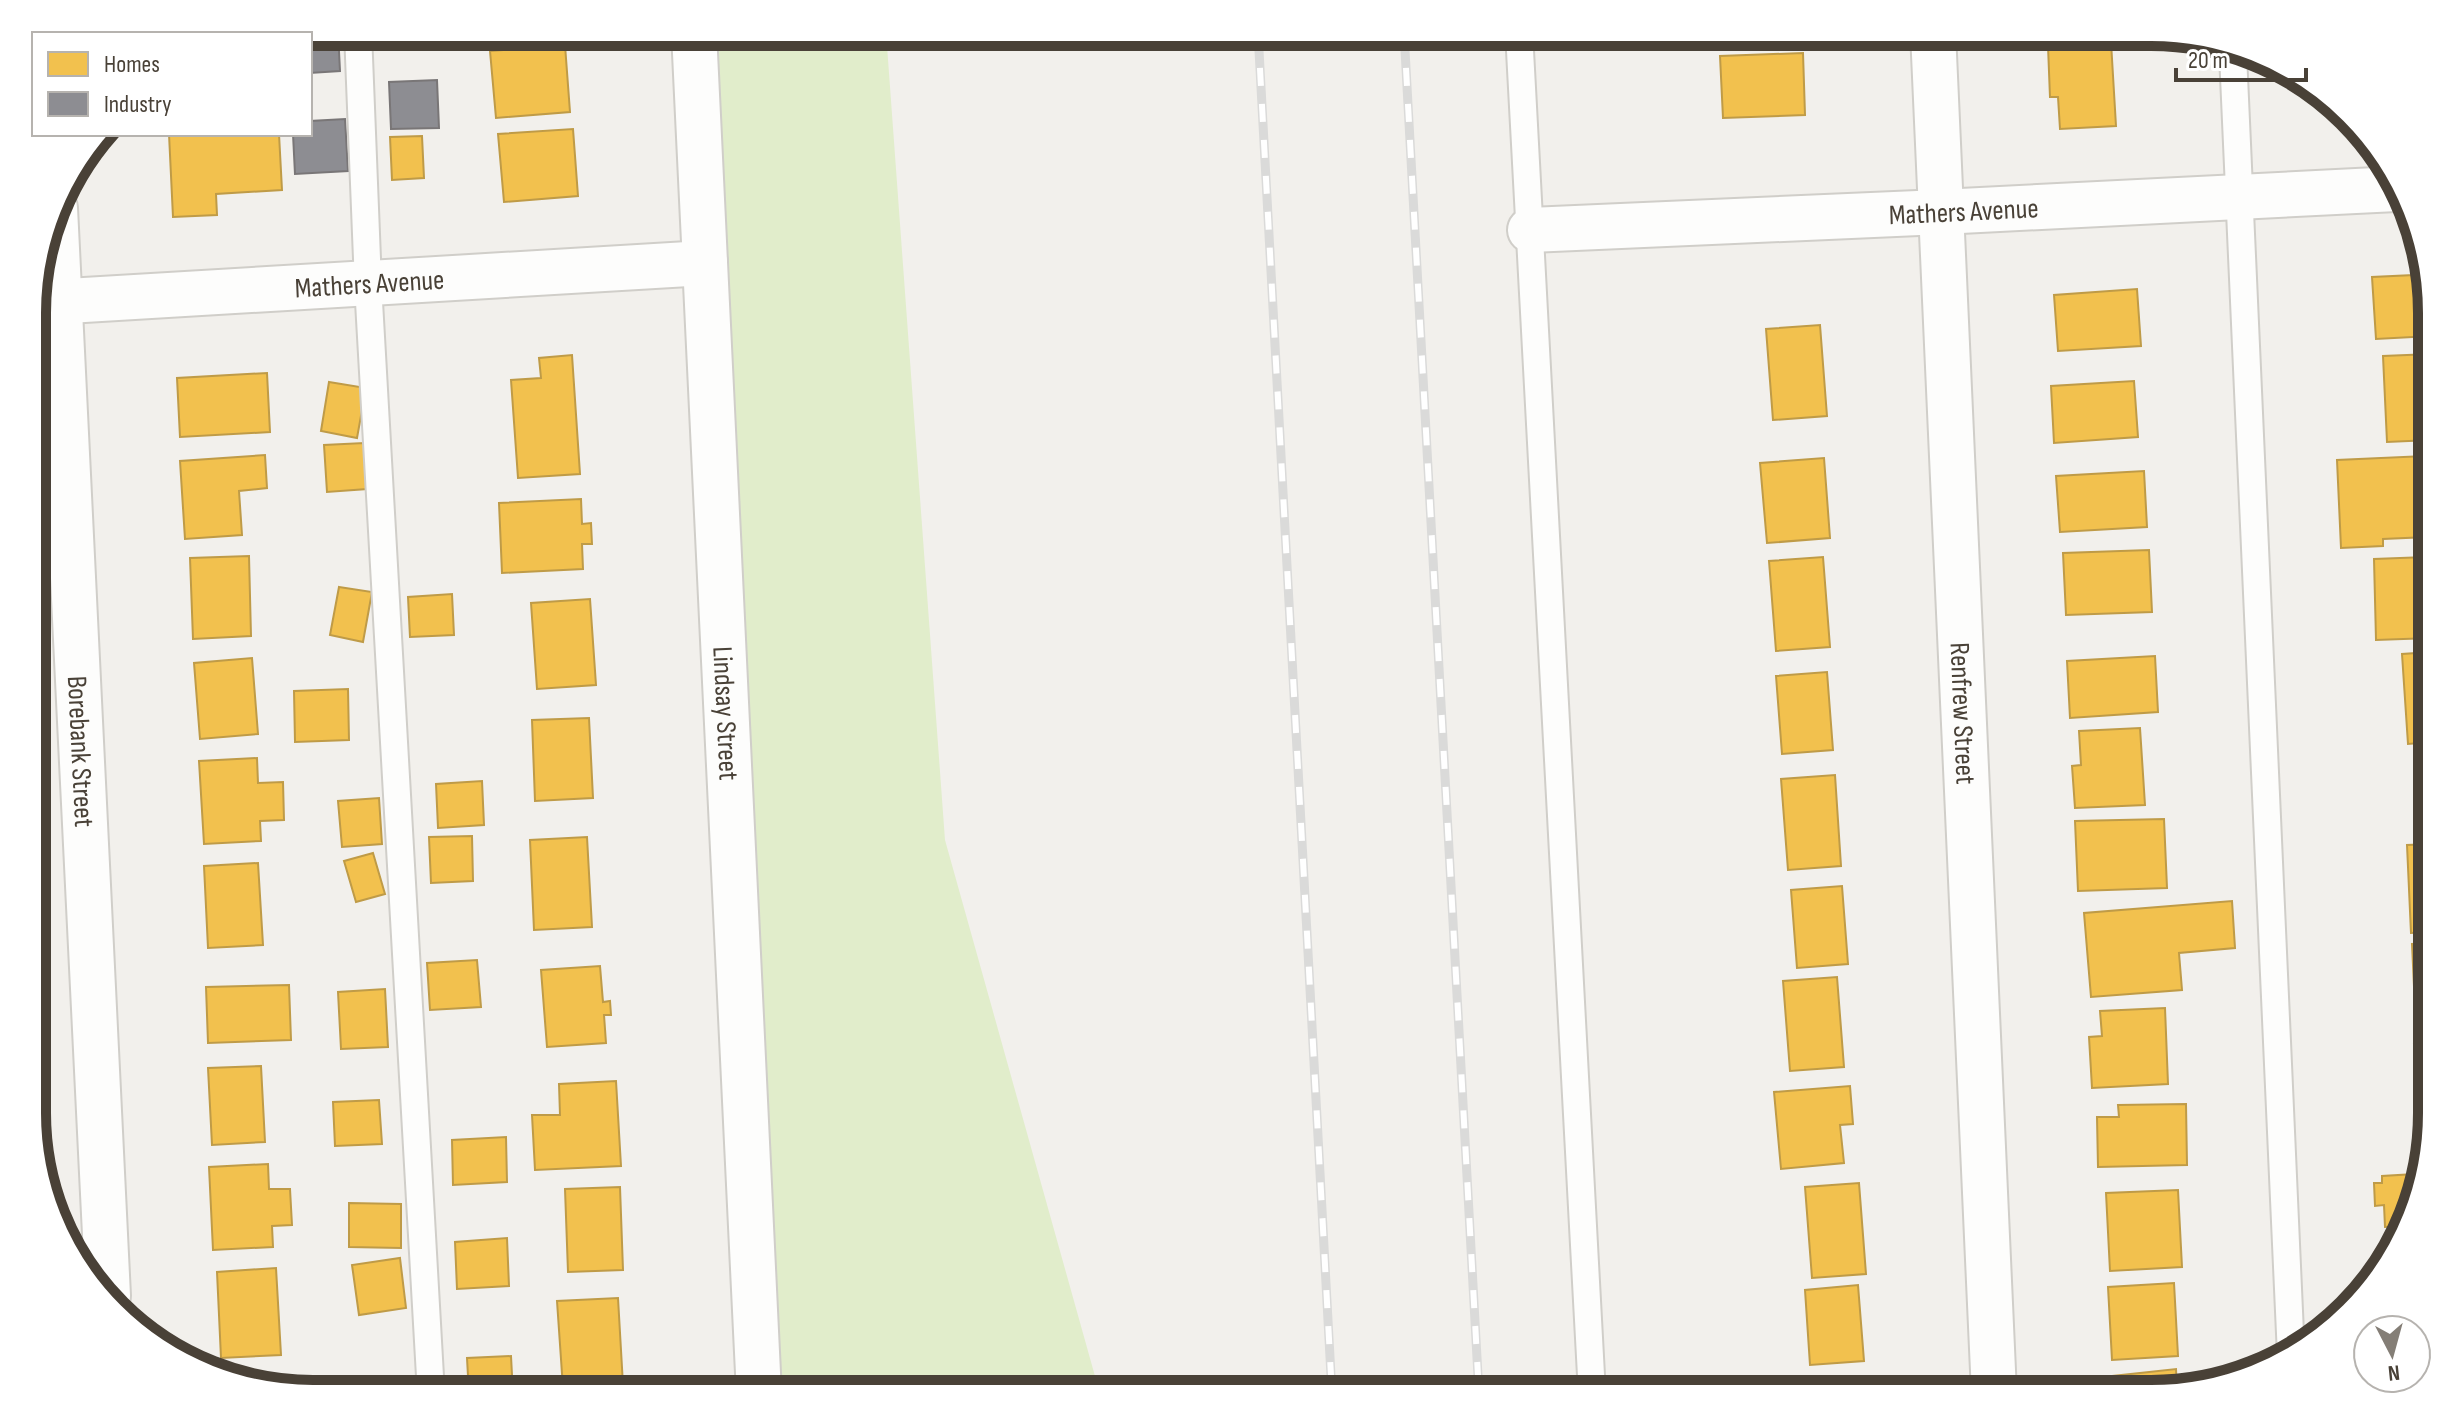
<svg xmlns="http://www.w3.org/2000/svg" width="2464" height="1426" font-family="'Sofia Sans Condensed',sans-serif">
  <rect width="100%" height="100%" fill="#f2f0ec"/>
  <polygon fill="#e1edcb" points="697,32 886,32 945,840 1100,1394 759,1394"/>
  <g fill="#f2c14e" stroke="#bf9b47" stroke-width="2">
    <polygon points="489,32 562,32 489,38"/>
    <polygon points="2111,42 2116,126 2060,129 2058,97 2050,97 2048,46"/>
    <polygon points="565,45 570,112 496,118 490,51"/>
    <polygon points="1803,53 1805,115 1723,118 1720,56"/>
    <polygon points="573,129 578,196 504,202 498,134"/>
    <polygon points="169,134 279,134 282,190 216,194 217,215 173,217"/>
    <polygon points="422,136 424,178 392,180 390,137"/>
    <polygon points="2423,268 2431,294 2431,336 2376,339 2372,277 2414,275 2414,269"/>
    <polygon points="2137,289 2141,346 2058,351 2054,295"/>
    <polygon points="1820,325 1827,416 1773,420 1766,329"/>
    <polygon points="2431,354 2431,440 2387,442 2383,356"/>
    <polygon points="572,355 580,474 518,478 511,380 541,378 539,358"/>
    <polygon points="267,373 270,432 180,437 177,378"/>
    <polygon points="2134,381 2138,437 2054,443 2051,386"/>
    <polygon points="329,382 366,388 357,438 321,431"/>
    <polygon points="364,443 367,489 327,492 324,445"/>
    <polygon points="265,455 267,488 239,491 242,535 185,539 180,461"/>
    <polygon points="2425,456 2425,471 2431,471 2431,531 2428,532 2428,537 2383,539 2383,546 2341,548 2337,460"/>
    <polygon points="1824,458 1830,538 1767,543 1760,463"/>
    <polygon points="2144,471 2147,527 2060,532 2056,476"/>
    <polygon points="581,499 582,524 591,523 592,544 582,544 583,569 502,573 499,503"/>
    <polygon points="2149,550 2152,612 2066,615 2063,553"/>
    <polygon points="249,556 251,636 193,639 190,558"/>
    <polygon points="1823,557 1830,647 1776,651 1769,561"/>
    <polygon points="2426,557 2426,574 2431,574 2431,638 2376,640 2374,559"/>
    <polygon points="339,587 372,592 363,642 330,635"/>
    <polygon points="452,594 454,635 410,637 408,597"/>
    <polygon points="590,599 596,685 537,689 531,603"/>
    <polygon points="2431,652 2431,742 2408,744 2402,654"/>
    <polygon points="2155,656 2158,712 2070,718 2067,661"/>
    <polygon points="252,658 258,734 200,739 194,663"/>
    <polygon points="1827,672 1833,750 1782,754 1776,676"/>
    <polygon points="348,689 349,740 295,742 294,691"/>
    <polygon points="589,718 593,798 535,801 532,720"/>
    <polygon points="2140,728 2145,805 2075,808 2072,766 2081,765 2079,731"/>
    <polygon points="257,758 258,783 283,782 284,820 260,821 261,841 204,844 199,761"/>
    <polygon points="2428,759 2431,759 2431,830"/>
    <polygon points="1835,775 1841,866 1788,870 1781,779"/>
    <polygon points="482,781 484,825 438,828 436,784"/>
    <polygon points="379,798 382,844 342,847 338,801"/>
    <polygon points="2164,819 2167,888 2078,891 2075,821"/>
    <polygon points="472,836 473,881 431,883 429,837"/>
    <polygon points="587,837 592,927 534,930 530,840"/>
    <polygon points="2431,844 2431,932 2411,933 2407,845"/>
    <polygon points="373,853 385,894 356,902 344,861"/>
    <polygon points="258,863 263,945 208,948 204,866"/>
    <polygon points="1842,886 1848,964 1797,968 1791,890"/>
    <polygon points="2232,901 2235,948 2179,953 2182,990 2091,997 2084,913"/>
    <polygon points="2431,943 2431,1028 2416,1029 2412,944"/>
    <polygon points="477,960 481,1007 430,1010 427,963"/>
    <polygon points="600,966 603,1002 610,1001 611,1015 604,1015 606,1043 547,1047 541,970"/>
    <polygon points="1837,977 1844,1067 1790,1071 1783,981"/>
    <polygon points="289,985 291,1040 208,1043 206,987"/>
    <polygon points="385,989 388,1047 341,1049 338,992"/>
    <polygon points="2165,1008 2168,1084 2092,1088 2089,1037 2102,1036 2100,1011"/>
    <polygon points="2431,1043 2431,1128 2420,1129 2414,1044"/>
    <polygon points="261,1066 265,1142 212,1145 208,1068"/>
    <polygon points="616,1081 621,1166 535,1170 532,1115 560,1115 559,1084"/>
    <polygon points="1850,1086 1853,1124 1840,1125 1844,1163 1781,1169 1774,1092"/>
    <polygon points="379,1100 382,1144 335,1146 333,1102"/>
    <polygon points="2186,1104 2187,1165 2098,1167 2097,1117 2119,1117 2118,1105"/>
    <polygon points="506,1137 507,1182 453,1185 452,1140"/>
    <polygon points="2428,1141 2403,1226 2385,1227 2384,1205 2375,1206 2374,1183 2382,1183 2382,1176 2415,1174 2413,1142"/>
    <polygon points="268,1164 269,1189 290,1189 292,1225 272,1226 273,1247 213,1250 209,1167"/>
    <polygon points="1859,1183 1866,1274 1812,1278 1805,1187"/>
    <polygon points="620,1187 623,1270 568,1272 565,1189"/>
    <polygon points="2178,1190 2182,1267 2110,1271 2106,1193"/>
    <polygon points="349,1203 401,1204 401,1248 349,1247"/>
    <polygon points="507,1238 509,1286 457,1289 455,1242"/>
    <polygon points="400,1258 406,1308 359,1315 352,1265"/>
    <polygon points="276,1268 281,1355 221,1358 217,1272"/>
    <polygon points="2174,1283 2178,1356 2112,1360 2108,1287"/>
    <polygon points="1858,1285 1864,1361 1810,1365 1805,1290"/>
    <polygon points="618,1298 623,1385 563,1388 557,1301"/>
    <polygon points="511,1356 513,1394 469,1394 467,1358"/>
    <polygon points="2176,1369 2177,1391 2169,1393 2114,1393 2113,1376"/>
    <polygon points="281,1374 282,1386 247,1376"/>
    <polygon points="1858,1390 1858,1394 1810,1394"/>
  </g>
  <g fill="#8d8d92" stroke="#797677" stroke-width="2">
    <polygon points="313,32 338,32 340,71 310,73 310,34 303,34"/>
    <polygon points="437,80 439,128 391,129 389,82"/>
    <polygon points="345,119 348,171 295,174 293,134 310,134 310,121"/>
  </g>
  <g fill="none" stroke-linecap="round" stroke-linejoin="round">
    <defs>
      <g id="lane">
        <polyline points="358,32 368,284 431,1394"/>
        <polyline points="1519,32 1592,1394"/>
        <polyline points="2233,54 2291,1356"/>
      </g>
      <g id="street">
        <path id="s1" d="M 694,32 L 759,1394"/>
        <path id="s2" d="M 1933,32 L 1994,1393"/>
        <path id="s3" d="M 55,208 L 108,1296"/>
        <path id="s4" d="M 1530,230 L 1941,212 L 2396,189"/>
        <path id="s5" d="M 34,303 L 705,263"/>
      </g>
    </defs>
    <use href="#lane" stroke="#d0cec9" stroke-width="30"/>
    <use href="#street" stroke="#d0cec9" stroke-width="48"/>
    <use href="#lane" stroke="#fdfdfc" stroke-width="26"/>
    <use href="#street" stroke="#fdfdfc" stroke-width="44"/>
    <defs>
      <g id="rail">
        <polyline points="1258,32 1332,1394"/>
        <polyline points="1404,32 1479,1394"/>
      </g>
    </defs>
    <use href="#rail" stroke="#dadad9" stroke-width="9"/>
    <use href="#rail" stroke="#fff" stroke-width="6" stroke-dasharray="18" stroke-linecap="butt"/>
  </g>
  <g text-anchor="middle" stroke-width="8" stroke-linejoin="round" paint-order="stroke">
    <g font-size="28" fill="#494137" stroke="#fff">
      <text dy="10" stroke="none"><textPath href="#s4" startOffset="434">Mathers Avenue</textPath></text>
      <text dy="10" stroke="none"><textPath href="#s5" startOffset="336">Mathers Avenue</textPath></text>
      <text dy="10" stroke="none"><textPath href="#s1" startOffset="682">Lindsay Street</textPath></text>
      <text dy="10" stroke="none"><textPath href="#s2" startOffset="682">Renfrew Street</textPath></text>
      <text dy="10" stroke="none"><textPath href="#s3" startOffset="544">Borebank Street</textPath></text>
    </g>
  </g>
  <path d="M0 0H2464V1426H0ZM313 46H2151A267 267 0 0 1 2418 313V1113A267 267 0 0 1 2151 1380H313A267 267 0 0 1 46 1113V313A267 267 0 0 1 313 46Z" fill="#fff" fill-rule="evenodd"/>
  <path fill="none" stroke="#494137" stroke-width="10" d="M313 46H2151A267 267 0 0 1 2418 313V1113A267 267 0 0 1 2151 1380H313A267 267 0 0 1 46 1113V313A267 267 0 0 1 313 46Z"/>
  <rect x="32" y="32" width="280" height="104" fill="#ffffff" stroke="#b6b3af" stroke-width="2"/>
  <rect x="48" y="52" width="40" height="24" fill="#f2c14e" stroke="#b6b3af" stroke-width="2"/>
  <text x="104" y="72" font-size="24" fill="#494137">Homes</text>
  <rect x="48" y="92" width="40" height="24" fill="#8d8d92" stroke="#b6b3af" stroke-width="2"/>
  <text x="104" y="112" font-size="24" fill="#494137">Industry</text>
  <g transform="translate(2392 1354) rotate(174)"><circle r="38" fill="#ffffff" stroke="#b6b3af" stroke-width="2"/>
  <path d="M0-6L14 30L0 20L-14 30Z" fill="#847e76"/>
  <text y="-12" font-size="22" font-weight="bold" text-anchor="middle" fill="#494137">N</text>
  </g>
  <path d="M2176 68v12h130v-12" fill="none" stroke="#494137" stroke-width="4"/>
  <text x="2188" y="68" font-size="24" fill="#494137" stroke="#ffffff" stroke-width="6" paint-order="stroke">20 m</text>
</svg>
